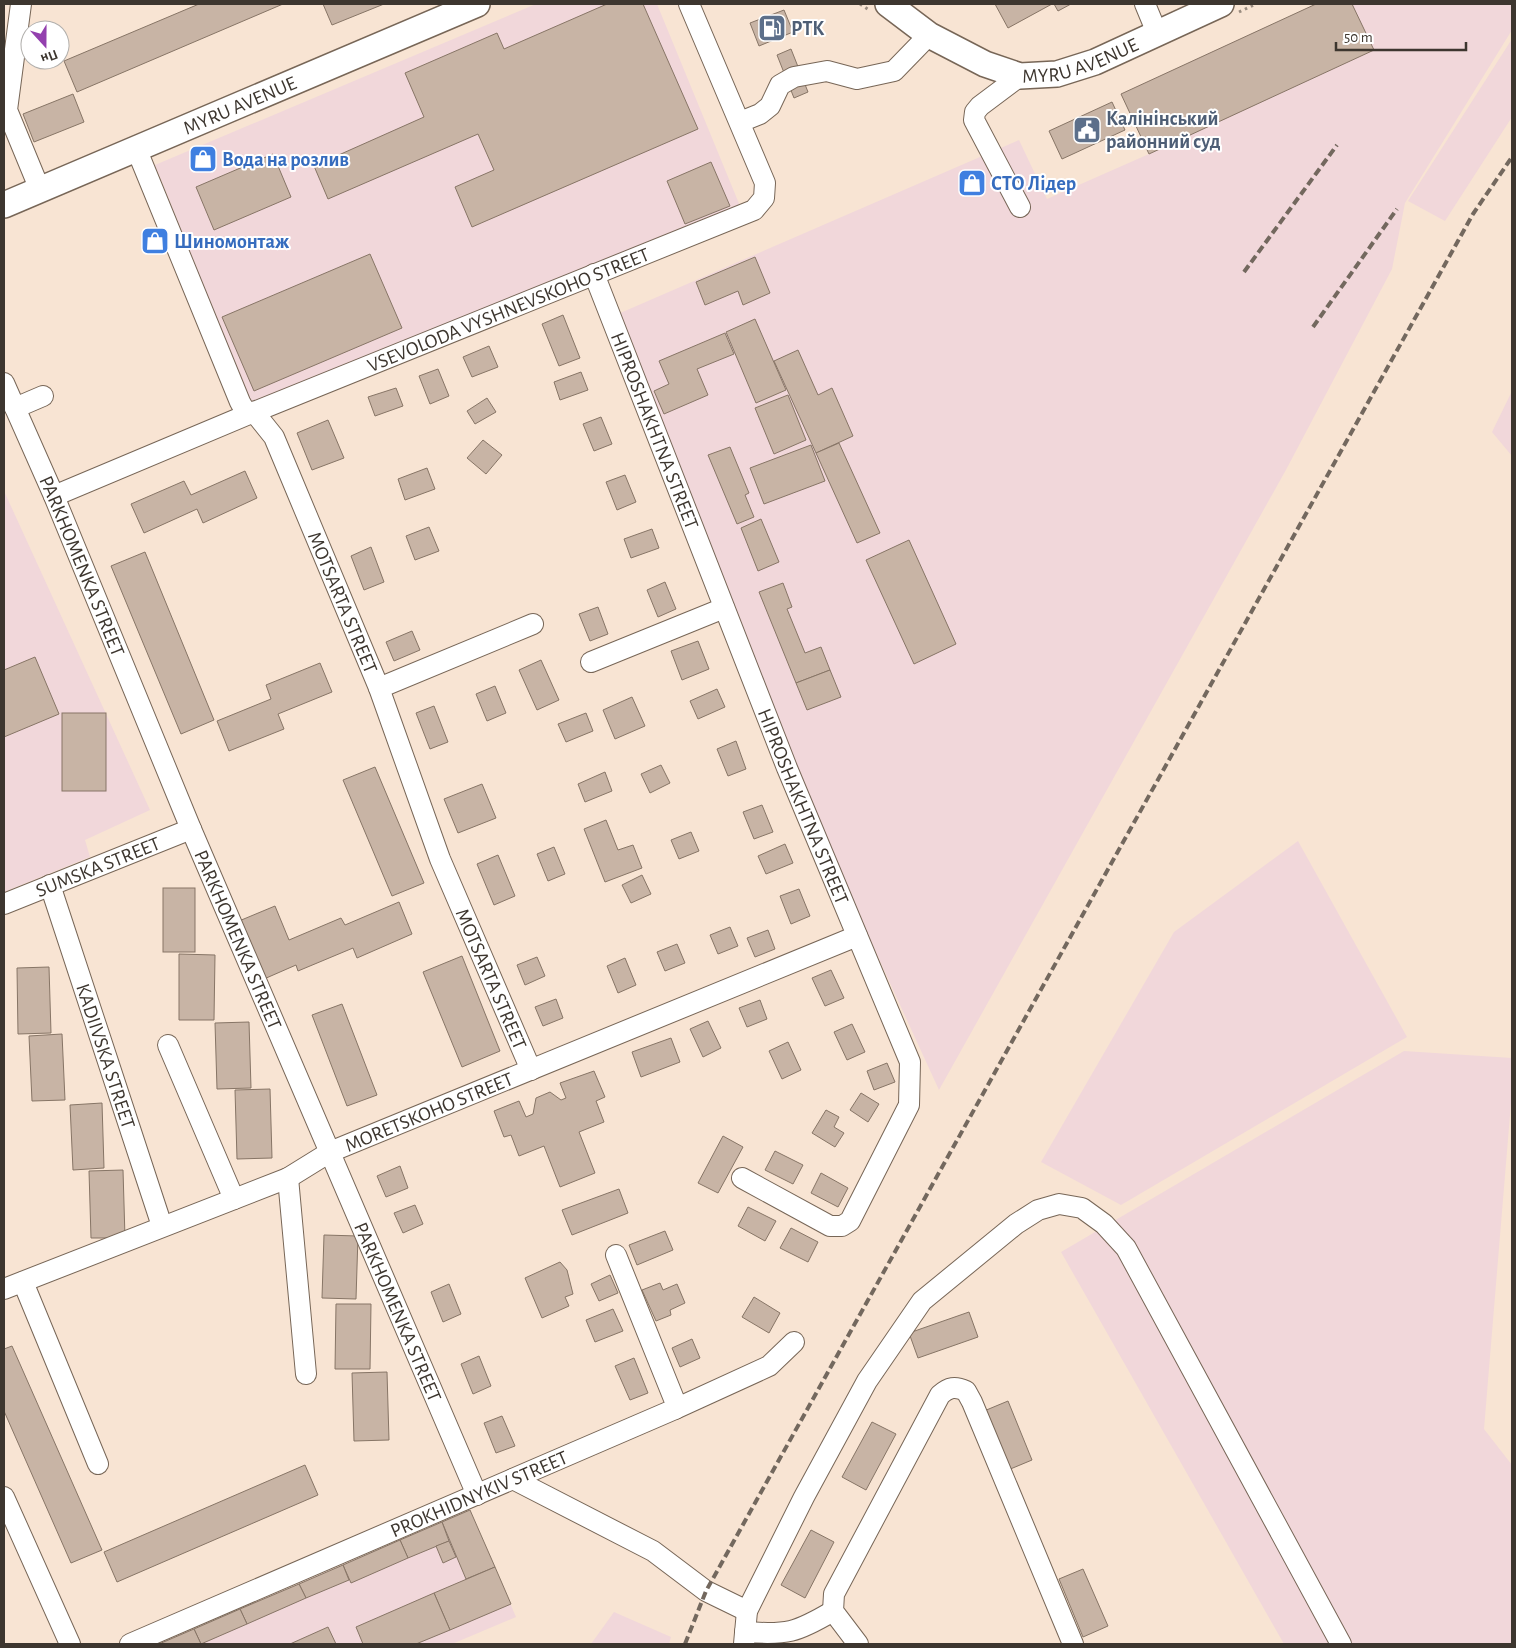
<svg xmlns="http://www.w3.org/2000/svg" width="1516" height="1648" font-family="'Alegreya Sans',sans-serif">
  <rect width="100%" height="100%" fill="#f8e4d3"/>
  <g fill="#f1d7da">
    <polygon points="536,4 657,4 740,206 251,402 155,165"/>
    <polygon points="1316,4 1512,4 1512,30 1405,203 1392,269 1287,468 939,1090 834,861 618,314 1019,140 1047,199 1149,154 1121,94"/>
    <polygon points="1512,39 1512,117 1445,221 1408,201"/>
    <polygon points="1512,391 1512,456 1492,432"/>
    <polygon points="4,491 150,810 85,840 90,857 4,892"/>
    <polygon points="1298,841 1407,1037 1121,1205 1041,1162 1174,932"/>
    <polygon points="1404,1051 1512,1058 1512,1091 1484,1429 1512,1465 1512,1644 1284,1644 1061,1252"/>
    <polygon points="470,1510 516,1617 452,1644 159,1644"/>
    <polygon points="614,1612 671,1637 669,1644 591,1644"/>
  </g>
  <g fill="#c8b4a5" stroke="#877566">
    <polygon points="199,4 283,4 77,92 64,61"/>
    <polygon points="323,4 384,4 332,25"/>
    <polygon points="607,4 643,4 698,129 472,227 455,187 494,170 478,134 328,199 314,166 424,117 405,73 497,33 504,49"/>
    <polygon points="995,4 1052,4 1008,28"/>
    <polygon points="1054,4 1071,4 1058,11"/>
    <polygon points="1316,4 1352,4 1374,50 1149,154 1121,94"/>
    <polygon points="784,10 793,32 759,46 750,23"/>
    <polygon points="791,49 808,92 794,98 777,55"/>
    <polygon points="73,94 84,122 34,142 23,114"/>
    <polygon points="1112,102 1125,130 1062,159 1049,131"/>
    <polygon points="273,154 291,197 214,230 196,187"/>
    <polygon points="711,162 730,206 685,224 667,181"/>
    <polygon points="370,254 402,328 254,391 222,317"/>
    <polygon points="755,257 770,293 743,305 738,291 705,305 696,282"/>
    <polygon points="563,315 580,358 559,366 542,324"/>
    <polygon points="755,319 786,390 756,403 726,332"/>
    <polygon points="725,333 734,354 697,369 708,395 664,414 654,391 669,384 659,361"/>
    <polygon points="489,346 498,367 472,377 463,357"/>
    <polygon points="798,350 818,395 832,388 853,436 816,453 774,361"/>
    <polygon points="438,369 449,396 430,404 419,376"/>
    <polygon points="581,372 588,390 560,400 554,382"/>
    <polygon points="396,388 403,406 375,416 368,397"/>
    <polygon points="788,395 806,440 774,454 755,408"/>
    <polygon points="487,398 496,412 475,424 467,411"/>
    <polygon points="601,417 612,444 594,451 583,424"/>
    <polygon points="328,420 344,458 312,470 297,433"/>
    <polygon points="483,440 502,455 486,474 467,458"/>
    <polygon points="839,443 880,533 857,543 816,453"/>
    <polygon points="811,445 825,481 764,504 750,468"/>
    <polygon points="730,447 749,493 745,495 754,517 737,524 708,455"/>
    <polygon points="427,468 435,489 405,500 398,479"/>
    <polygon points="245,471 257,498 203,523 197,509 144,533 131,504 184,481 191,495"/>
    <polygon points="625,475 636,502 617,510 606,482"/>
    <polygon points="761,519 779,562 758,571 741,528"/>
    <polygon points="429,527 439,551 415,560 406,536"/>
    <polygon points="652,529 659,548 631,558 624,539"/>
    <polygon points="909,540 956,644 914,664 866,560"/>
    <polygon points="371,547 384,582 364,590 351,556"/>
    <polygon points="145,552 214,720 181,734 111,566"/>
    <polygon points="665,582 676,609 658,617 647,590"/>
    <polygon points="783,583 792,607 787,609 805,653 821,647 830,670 796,683 759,592"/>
    <polygon points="598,607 608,634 590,641 579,614"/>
    <polygon points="412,631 420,650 394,661 386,642"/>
    <polygon points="698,641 709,669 682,680 671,651"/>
    <polygon points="35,657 59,714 4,737 4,670"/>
    <polygon points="541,660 559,700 537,710 519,670"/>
    <polygon points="320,663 332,692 278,714 284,729 229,751 217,721 271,699 266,685"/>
    <polygon points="830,670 841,697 807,710 796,683"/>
    <polygon points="495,686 506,713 487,721 476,694"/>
    <polygon points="717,689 725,707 698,719 690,701"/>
    <polygon points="632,697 645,726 615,739 603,710"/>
    <polygon points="434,706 448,742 430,749 416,713"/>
    <rect x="62" y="713" width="44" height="78"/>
    <polygon points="586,713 593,731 566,742 558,724"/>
    <polygon points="736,741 746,769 728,776 717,749"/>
    <polygon points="661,765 670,783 650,793 641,774"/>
    <polygon points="375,767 424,883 392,896 343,780"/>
    <polygon points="605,772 612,791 585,802 578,784"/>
    <polygon points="482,784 496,818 458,833 444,799"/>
    <polygon points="762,805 773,832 754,839 743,812"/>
    <polygon points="606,820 618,850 633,845 642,868 605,882 584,829"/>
    <polygon points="691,832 699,851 679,859 671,840"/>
    <polygon points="785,844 793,863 766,874 758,856"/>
    <polygon points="554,847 565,874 548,881 537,854"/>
    <polygon points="498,855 515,896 494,905 477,864"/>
    <polygon points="642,875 651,894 631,903 622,885"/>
    <rect x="163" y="888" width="32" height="64"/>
    <polygon points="799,889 810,916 791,924 780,896"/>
    <polygon points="399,902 412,934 357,958 353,948 298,971 296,965 264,979 239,921 275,906 289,940 341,918 345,925"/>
    <polygon points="730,927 738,946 718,954 710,935"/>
    <polygon points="768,930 775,949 755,957 747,938"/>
    <polygon points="677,944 685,963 665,971 657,952"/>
    <polygon points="179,954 215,955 214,1020 179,1020"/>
    <polygon points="462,956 500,1051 462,1067 423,972"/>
    <polygon points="537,957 545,976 525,985 517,965"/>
    <polygon points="625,958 636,985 618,993 607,966"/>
    <polygon points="49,967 51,1033 18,1034 17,968"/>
    <polygon points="831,970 844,998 825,1006 812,978"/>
    <polygon points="556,999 563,1018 543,1026 535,1007"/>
    <polygon points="760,1000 767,1019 747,1027 739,1008"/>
    <polygon points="342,1004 377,1095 347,1106 312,1015"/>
    <polygon points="708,1021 721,1048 703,1057 690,1029"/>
    <polygon points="249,1022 251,1088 217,1089 215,1023"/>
    <polygon points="852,1024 865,1052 847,1060 834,1032"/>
    <polygon points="62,1034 65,1100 32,1101 29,1036"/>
    <polygon points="671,1038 680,1062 641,1077 632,1052"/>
    <polygon points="788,1042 801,1070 782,1079 769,1051"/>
    <polygon points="887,1063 895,1082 874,1090 867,1071"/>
    <polygon points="594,1071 605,1097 596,1101 604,1122 579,1132 595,1173 560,1187 544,1146 519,1156 511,1135 504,1137 494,1111 519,1101 526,1117 533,1114 536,1098 550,1092 561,1100 566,1098 560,1083"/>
    <polygon points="270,1089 272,1158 237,1159 235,1090"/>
    <polygon points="861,1093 879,1104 868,1122 850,1110"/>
    <polygon points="102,1103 104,1168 73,1170 70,1105"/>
    <polygon points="826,1110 839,1117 834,1127 844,1133 835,1147 812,1133"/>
    <polygon points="723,1136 743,1147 718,1193 698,1183"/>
    <polygon points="775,1151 803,1165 793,1184 765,1170"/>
    <polygon points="400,1166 408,1188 386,1197 377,1176"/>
    <polygon points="123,1170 125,1238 91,1238 89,1171"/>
    <polygon points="821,1173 848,1188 838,1207 811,1193"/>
    <polygon points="619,1189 628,1213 572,1235 562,1210"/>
    <polygon points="415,1205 423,1224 403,1233 394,1213"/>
    <polygon points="748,1207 776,1221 765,1241 738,1226"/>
    <polygon points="791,1228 818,1242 808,1262 780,1248"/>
    <polygon points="665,1231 673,1250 637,1265 629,1245"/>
    <polygon points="324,1235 358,1236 356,1299 322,1298"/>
    <polygon points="560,1262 567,1270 573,1294 565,1297 569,1306 542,1318 525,1278"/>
    <polygon points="610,1275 618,1293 599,1301 591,1284"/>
    <polygon points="660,1283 663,1290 677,1284 685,1303 670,1310 671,1315 656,1321 642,1290"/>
    <polygon points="449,1284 461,1314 443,1322 431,1292"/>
    <polygon points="754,1297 780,1313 769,1333 742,1317"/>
    <polygon points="336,1304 371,1304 370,1369 335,1369"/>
    <polygon points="613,1309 623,1331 595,1342 586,1320"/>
    <polygon points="969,1312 978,1337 918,1358 909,1333"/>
    <polygon points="692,1339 700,1358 680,1367 672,1348"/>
    <polygon points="12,1346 102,1550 71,1563 4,1411 4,1349"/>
    <polygon points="479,1356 491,1386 473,1394 461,1364"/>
    <polygon points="634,1358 648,1393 630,1400 615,1366"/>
    <polygon points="387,1372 389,1440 354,1441 352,1373"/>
    <polygon points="1008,1401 1032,1460 1008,1470 984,1411"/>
    <polygon points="502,1416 515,1446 496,1453 484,1423"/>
    <polygon points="872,1422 896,1434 866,1490 842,1477"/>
    <polygon points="305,1465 318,1495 117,1582 104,1552"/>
    <polygon points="470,1510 495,1567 466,1579 442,1522"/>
    <polygon points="442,1522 449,1541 408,1558 400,1540"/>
    <polygon points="811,1530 834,1542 805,1598 781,1585"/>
    <polygon points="400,1540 408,1558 351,1583 343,1565"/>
    <polygon points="449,1541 456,1557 443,1563 436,1546"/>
    <polygon points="343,1565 349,1580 306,1598 299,1584"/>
    <polygon points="495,1567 511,1604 450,1630 434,1593"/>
    <polygon points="1083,1569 1108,1626 1083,1637 1059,1579"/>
    <polygon points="299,1584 306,1598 247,1624 240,1609"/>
    <polygon points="434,1593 450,1630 416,1644 363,1644 356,1627"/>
    <polygon points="240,1609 247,1624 201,1644 194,1629"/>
    <polygon points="328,1627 336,1644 290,1644"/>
    <polygon points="194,1629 201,1644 159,1644"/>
  </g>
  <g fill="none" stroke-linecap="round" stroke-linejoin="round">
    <defs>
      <g id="minor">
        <polyline points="21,4 7,110 40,190"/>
        <polyline points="1145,4 1157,33"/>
        <polyline points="1020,76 980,106 975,112 974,120 1020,207"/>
        <polyline points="740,122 760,114 770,106 780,85 794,77 827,71 857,79 894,71 929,35"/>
        <path id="s1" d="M 136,148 L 240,402 L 245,411 L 254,412 L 274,437 L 379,688 L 440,859 L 531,1070"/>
        <path id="s2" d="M 594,274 L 787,768 L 910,1062 L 909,1105 L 850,1221 L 842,1226 L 830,1226 L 742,1178"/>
        <path id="s3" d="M 4,383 L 54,496 L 191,829 L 477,1495"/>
        <polyline points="15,408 43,396"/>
        <path id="s4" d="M 54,496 L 254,412 L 754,210 L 764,198 L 765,183 L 689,4"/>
        <polyline points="591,662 724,608"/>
        <polyline points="379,688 533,624"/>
        <path id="s5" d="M 50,885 L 162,1226"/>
        <path id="s6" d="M 4,904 L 191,829"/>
        <polyline points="168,1045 234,1199"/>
        <polyline points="288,1178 306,1374"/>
        <polyline points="23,1282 98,1464"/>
        <path id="s7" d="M 4,1289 L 288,1178 L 330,1152 L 857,936"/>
        <polyline points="675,1409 769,1366 794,1342"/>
        <polyline points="513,1479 653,1551 706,1591 747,1611"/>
        <polyline points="4,1497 70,1644"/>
        <path d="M 745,1632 C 787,1635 796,1633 833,1611"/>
        <path id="s8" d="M 130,1644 L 675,1409 L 676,1404 L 616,1255"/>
        <polyline points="744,1644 747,1611 804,1497 867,1381 922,1301 1016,1224 1038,1210 1059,1204 1082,1208 1104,1224 1126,1248 1341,1644"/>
        <path d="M 858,1644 L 833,1611 L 834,1594 L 940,1395 C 949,1387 955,1386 966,1391 L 972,1402 L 1073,1644"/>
      </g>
      <g id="major">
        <path id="s9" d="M 888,4 L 929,35 L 985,64 L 1020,76 L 1057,74 L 1095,62 L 1221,4"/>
        <path id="s10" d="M 4,205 L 477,4"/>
      </g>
    </defs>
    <use href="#minor" stroke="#776657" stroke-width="22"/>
    <use href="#major" stroke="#776657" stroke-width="28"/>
    <g stroke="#9a8c80" stroke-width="3" stroke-dasharray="2.5 4" stroke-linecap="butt">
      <polyline points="860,4 869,10"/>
      <polyline points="1239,12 1256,4"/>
    </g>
    <use href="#minor" stroke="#fff" stroke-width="20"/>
    <use href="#major" stroke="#fff" stroke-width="25"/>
    <g stroke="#73685e" stroke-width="4" stroke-dasharray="8 4" stroke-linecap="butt">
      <polyline points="1244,272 1337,145"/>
      <polyline points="1313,327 1397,209"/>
      <polyline points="685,1644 706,1591 1473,214 1512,157"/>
    </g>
  </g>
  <defs>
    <symbol id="fuel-square" viewBox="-11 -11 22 22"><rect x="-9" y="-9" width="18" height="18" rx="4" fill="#5c6f8a" stroke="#fff"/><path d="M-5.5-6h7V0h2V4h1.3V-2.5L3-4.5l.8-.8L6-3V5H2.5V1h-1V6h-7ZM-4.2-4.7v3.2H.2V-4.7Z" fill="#fff"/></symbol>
    <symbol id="civic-square" viewBox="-11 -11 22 22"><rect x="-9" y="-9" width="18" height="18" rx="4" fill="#5c6f8a" stroke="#fff"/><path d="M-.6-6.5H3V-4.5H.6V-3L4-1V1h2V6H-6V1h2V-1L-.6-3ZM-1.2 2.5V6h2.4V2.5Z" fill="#fff"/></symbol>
    <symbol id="shop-square" viewBox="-11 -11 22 22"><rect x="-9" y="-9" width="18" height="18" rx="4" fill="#3f7fe0" stroke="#fff"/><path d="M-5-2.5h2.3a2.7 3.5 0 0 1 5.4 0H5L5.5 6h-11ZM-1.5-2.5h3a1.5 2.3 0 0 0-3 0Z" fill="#fff"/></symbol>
  </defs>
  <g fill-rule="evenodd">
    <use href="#fuel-square" x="756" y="12" width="32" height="32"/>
    <use href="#civic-square" x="1071" y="114" width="32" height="32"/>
    <use href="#shop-square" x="187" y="143" width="32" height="32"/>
    <use href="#shop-square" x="956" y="167" width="32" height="32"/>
    <use href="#shop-square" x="139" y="225" width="32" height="32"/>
  </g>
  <g text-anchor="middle" stroke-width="4" stroke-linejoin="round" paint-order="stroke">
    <g font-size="20" font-weight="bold" fill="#4e5e75" stroke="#fff" text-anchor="start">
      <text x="791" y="35">РТК</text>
      <text x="1106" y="125">Калінінський<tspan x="1106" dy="23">районний суд</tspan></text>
    </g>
    <g font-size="20" fill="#3d362f" stroke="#fff">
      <text dy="7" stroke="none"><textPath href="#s9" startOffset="214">MYRU AVENUE</textPath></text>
      <text dy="7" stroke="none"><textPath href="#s10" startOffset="256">MYRU AVENUE</textPath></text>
      <text dy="7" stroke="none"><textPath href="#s4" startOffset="491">VSEVOLODA VYSHNEVSKOHO STREET</textPath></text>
      <text dy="7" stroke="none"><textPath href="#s2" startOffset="168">HIPROSHAKHTNA STREET</textPath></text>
      <text dy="7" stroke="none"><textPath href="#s3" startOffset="199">PARKHOMENKA STREET</textPath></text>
      <text dy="7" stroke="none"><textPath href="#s1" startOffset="505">MOTSARTA STREET</textPath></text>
      <text dy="7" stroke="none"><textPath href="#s2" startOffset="572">HIPROSHAKHTNA STREET</textPath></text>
      <text dy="7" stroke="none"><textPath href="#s6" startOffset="101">SUMSKA STREET</textPath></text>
      <text dy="7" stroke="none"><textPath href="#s3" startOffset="604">PARKHOMENKA STREET</textPath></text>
      <text dy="7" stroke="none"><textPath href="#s1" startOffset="910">MOTSARTA STREET</textPath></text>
      <text dy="7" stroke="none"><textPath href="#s5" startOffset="180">KADIIVSKA STREET</textPath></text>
      <text dy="7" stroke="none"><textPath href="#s7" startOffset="461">MORETSKOHO STREET</textPath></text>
      <text dy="7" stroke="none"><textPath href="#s3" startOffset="1009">PARKHOMENKA STREET</textPath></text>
      <text dy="7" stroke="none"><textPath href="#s8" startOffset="380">PROKHIDNYKIV STREET</textPath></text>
    </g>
    <g font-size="20" font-weight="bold" fill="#366cbe" stroke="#fff" text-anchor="start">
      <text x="222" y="166">Вода на розлив</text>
      <text x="991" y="190">СТО Лідер</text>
      <text x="174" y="248">Шиномонтаж</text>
    </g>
  </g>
  <rect width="1516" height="1648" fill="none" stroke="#3d362f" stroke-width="10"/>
  <g transform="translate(45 45) rotate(159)"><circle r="24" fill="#ffffff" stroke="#b1afac"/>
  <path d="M0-4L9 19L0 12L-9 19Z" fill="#9340ae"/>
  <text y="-8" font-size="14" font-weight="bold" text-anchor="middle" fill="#3d362f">Пн</text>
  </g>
  <path d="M1336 42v8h130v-8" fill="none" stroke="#3d362f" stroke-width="2.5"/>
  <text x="1344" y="42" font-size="15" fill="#3d362f" stroke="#ffffff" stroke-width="4" paint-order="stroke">50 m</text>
</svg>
